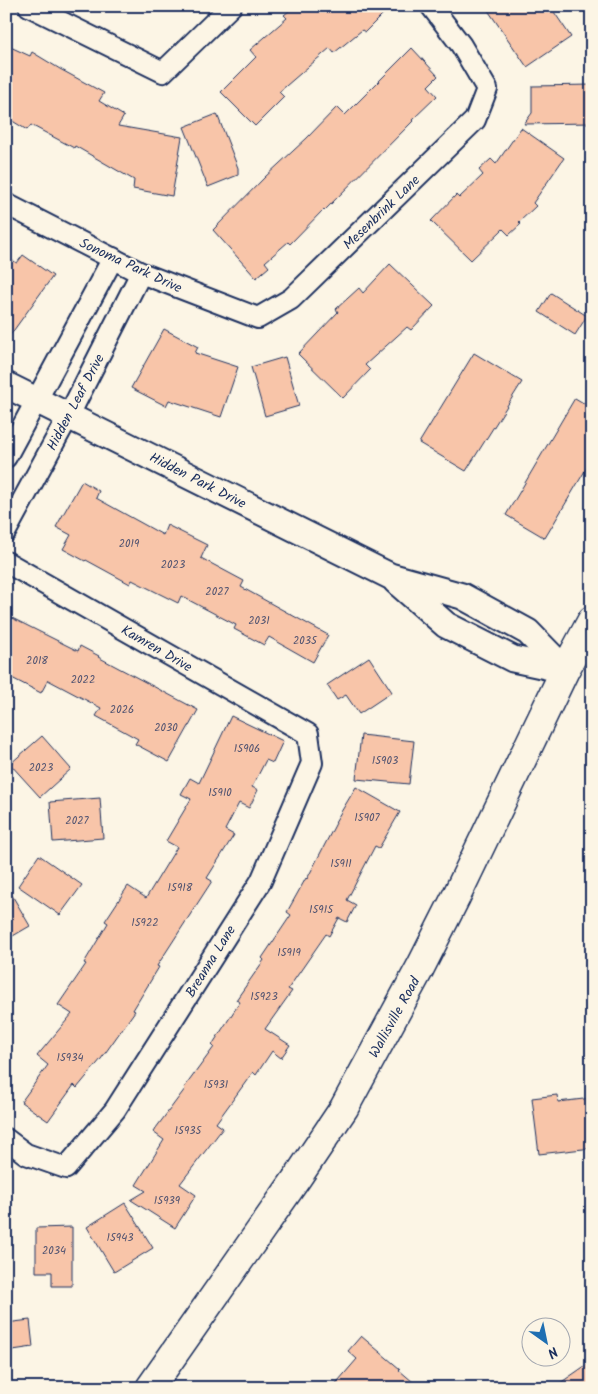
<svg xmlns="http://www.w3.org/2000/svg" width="598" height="1394" font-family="Kalam,sans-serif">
  <rect width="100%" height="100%" fill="#fcf5e5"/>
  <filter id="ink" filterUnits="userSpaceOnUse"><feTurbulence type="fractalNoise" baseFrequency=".02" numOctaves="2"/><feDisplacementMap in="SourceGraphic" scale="10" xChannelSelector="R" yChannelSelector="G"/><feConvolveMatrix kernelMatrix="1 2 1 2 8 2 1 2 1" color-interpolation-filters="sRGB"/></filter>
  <g filter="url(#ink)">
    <g fill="#f8c5a9" stroke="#1b2f5e">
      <polygon points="295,6 391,6 365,32 362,30 334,53 330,48 279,92 284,97 255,126 221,92 256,57 250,50 287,18 284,15"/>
      <polygon points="485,6 550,6 571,37 527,67"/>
      <polygon points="6,45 30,56 32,52 60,69 104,93 99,101 124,116 118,126 182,137 172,196 133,189 134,180 75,146 74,148 31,125 27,130 6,117"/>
      <polygon points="412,48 438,76 428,86 437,96 412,120 413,121 325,210 324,209 290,244 288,242 265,262 269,267 256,278 213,230 265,177 307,138 337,107 345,115"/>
      <polygon points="592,85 592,123 524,124 532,113 532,86"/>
      <polygon points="217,114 238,168 238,175 208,187 184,127"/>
      <polygon points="521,128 564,158 533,203 536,206 519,222 521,224 509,235 503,229 471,260 431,221 456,195 459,198 483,175 479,170 491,159 496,164"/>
      <polygon points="23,255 53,276 6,341 6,257 17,263"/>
      <polygon points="390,264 434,306 411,330 407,327 365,365 370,370 343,398 298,354 338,312 336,309 359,288 363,293"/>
      <polygon points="551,293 587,316 575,335 539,312"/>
      <polygon points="164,329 198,347 195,353 238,367 221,417 169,400 166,406 131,388"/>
      <polygon points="474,353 522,382 466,471 419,443"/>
      <polygon points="285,357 299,406 265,416 251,367"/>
      <polygon points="575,398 592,408 592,459 545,538 506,515"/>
      <polygon points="82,481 99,491 96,498 163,535 167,525 207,545 201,558 244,581 241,587 328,635 313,662 269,637 264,645 234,629 236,625 181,596 178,603 132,580 130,584 86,560 85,561 63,549 71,535 56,527"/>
      <polygon points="6,615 78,651 80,646 99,656 98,657 198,710 169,762 135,744 138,739 96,716 101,708 48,680 41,693 6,675"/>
      <polygon points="369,657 392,692 359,714 346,695 337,700 327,685"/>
      <polygon points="231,716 283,741 273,763 266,760 252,787 258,790 249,808 239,803 225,830 234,835 207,878 212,881 157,966 159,967 133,1010 135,1011 101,1059 77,1088 74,1085 48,1121 21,1102 48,1065 37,1056 72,1014 58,1005 86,964 84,963 108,923 105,921 128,886 146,898 177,847 166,841 191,799 181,794 190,778 199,783"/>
      <polygon points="361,735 414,741 409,784 356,779"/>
      <polygon points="42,736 71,769 40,797 10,764"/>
      <polygon points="356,787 400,812 379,848 375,846 347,900 356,905 347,922 339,918 329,936 326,934 288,989 292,991 265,1029 290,1045 281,1058 272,1051 256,1075 253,1072 216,1123 223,1128 180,1184 196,1195 175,1228 131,1200 146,1191 136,1185 164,1140 153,1132 185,1089 184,1088 214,1047 212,1045 240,1002 236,1000 264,960 262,958 291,915 287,912 306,878 307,879 336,823 335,822"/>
      <polygon points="100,798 103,838 53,842 50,802"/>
      <polygon points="39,855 82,885 60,915 18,886"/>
      <polygon points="6,885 30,926 6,940"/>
      <polygon points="557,1095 558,1102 592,1098 592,1148 539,1154 532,1098"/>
      <polygon points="125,1203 153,1248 114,1272 87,1227"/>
      <polygon points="72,1227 72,1286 52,1286 52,1272 36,1272 36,1228"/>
      <polygon points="30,1320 33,1347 6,1351 6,1323"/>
      <polygon points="361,1336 400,1369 399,1370 420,1388 332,1388 357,1359 348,1351"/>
      <polygon points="592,1361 592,1388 553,1388"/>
    </g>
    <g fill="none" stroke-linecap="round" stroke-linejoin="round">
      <defs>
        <g id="minor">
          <polyline points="29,6 163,72 231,6"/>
          <polyline points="6,204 141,273 258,318 291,299 475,120 487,89 461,45 431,6"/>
          <polyline points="6,457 113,258"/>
          <polyline points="6,531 69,415 141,273"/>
          <polyline points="6,562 308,734 312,763 261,881 115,1110 66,1168 26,1154 6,1139"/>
        </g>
        <g id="tertiary">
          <polyline points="6,385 390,576 462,596 528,632 565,670"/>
          <polyline points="396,581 446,625 513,659 565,670"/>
        </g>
        <polyline id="secondary" points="150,1388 297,1178 344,1108 420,968 456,897 565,670 592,620"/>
      </defs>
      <use href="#minor" stroke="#1b2f5e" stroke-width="24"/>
      <use href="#tertiary" stroke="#1b2f5e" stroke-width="29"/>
      <use href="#secondary" stroke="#1b2f5e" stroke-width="31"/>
      <use href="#minor" stroke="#fcf5e5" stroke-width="20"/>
      <use href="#tertiary" stroke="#fcf5e5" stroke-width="25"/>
      <use href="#secondary" stroke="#fcf5e5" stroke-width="28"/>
    </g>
  </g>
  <g text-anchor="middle" stroke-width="4" stroke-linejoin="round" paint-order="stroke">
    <g font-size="11" fill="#525471">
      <text x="129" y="547">2019</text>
      <text x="173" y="568">2023</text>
      <text x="217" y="595">2027</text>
      <text x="259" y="624">2031</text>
      <text x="305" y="644">2035</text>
      <text x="37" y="664">2018</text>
      <text x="83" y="683">2022</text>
      <text x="122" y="713">2026</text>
      <text x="166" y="731">2030</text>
      <text x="247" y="752">15906</text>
      <text x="385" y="764">15903</text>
      <text x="41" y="771">2023</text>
      <text x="220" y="796">15910</text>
      <text x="367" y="821">15907</text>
      <text x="77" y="824">2027</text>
      <text x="341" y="867">15911</text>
      <text x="180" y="891">15918</text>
      <text x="321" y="913">15915</text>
      <text x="145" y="926">15922</text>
      <text x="289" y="956">15919</text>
      <text x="264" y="1000">15923</text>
      <text x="70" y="1061">15934</text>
      <text x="216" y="1088">15931</text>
      <text x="188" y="1134">15935</text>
      <text x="167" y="1204">15939</text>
      <text x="120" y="1241">15943</text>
      <text x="54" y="1254">2034</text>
    </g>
    <g font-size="14" fill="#1b2f5e" stroke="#fcf5e5">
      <text transform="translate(381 212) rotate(-44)" y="5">Mesenbrink Lane</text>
      <text transform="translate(131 265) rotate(25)" y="5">Sonoma Park Drive</text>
      <text transform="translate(75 402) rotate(-62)" y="5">Hidden Leaf Drive</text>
      <text transform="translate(198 480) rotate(27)" y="5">Hidden Park Drive</text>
      <text transform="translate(157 648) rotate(30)" y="5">Kamren Drive</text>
      <text transform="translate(210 961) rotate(-58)" y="5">Breanna Lane</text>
      <text transform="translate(394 1017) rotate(-61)" y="5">Wallisville Road</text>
    </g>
  </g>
  <rect width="598" height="1394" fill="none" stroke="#fcf5e5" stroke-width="25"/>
  <rect x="12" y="12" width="573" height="1369" fill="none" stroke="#1b2f5e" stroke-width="2" filter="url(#ink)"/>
  <g transform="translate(546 1342) rotate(147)"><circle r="24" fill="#fcf5e5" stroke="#a2a6af"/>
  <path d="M0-4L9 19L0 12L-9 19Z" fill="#1f6fb2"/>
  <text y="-8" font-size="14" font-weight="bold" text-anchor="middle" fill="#1b2f5e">N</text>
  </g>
</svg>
